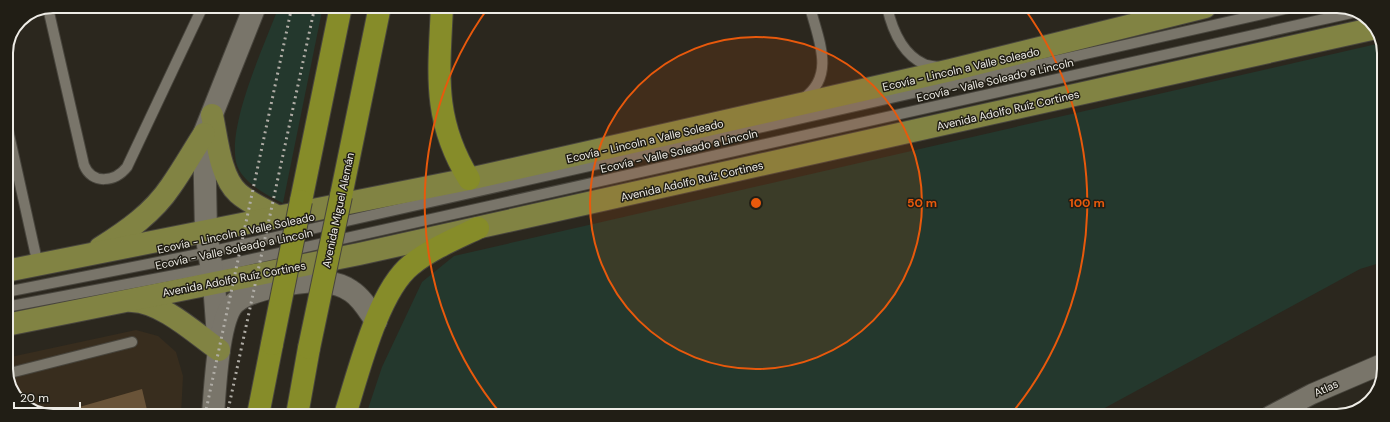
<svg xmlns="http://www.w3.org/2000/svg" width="1390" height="422" font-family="'DM Sans',sans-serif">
  <rect width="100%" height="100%" fill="#2b271e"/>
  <polygon fill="#382d1e" points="136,330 158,336 176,352 183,376 181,415 40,414 16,398 6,373 6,358"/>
  <g fill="#24382d">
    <path d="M 279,6 L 323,6 L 283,203 C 266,195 241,182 236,162 C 228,122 265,44 279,6 Z"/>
    <polygon points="1381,43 1384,49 1383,262 1360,269 1090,416 366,415 382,367 422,282 454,256"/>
  </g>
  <polygon fill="#695338" points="142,389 148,414 55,414"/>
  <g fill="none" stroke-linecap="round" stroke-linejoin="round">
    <defs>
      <g id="lane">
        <path d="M 887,7 C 892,29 902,54 924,64 C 928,66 935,66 939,67"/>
        <path d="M 48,8 L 84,165 C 92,185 115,182 127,167 L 203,6"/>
        <path d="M 804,98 C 836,75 818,39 810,7"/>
        <polyline points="6,121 38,265"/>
        <polyline points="6,292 209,252 1289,8"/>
        <polyline points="6,307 212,268 1356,12"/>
        <polyline points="6,374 132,342"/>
      </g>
      <polyline id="street" points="1270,416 1312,394 1382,364"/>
      <g id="secondary">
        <polyline points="219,350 214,284 206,232 204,134 255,6"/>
        <path d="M 213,415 C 215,388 218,328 231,307 C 244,288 304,280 325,282 C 334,283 344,286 351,291 C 362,298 369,311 376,321"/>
      </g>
      <g id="primary">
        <path d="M 212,115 C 217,138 220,177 238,193 C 249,203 266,210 278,217"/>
        <path d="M 100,248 C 127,231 153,213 171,186 C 183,169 193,151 204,134"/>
        <polyline points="6,271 469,179 951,70 1205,7"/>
        <path d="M 132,301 C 162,302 195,333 219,350"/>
        <polyline points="6,325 359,254 1376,28"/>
      </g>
      <g id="highway">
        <path d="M 442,6 C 439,73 432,119 469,179"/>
        <polyline points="341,196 380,6"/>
        <polyline points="301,201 341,6"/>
        <polyline points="258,415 272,344"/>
        <polyline points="297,415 309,348"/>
        <path d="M 345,415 C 358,374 378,291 411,265 C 431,249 455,239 478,228"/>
      </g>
    </defs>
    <use href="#lane" stroke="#48453d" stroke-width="12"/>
    <use href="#street" stroke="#48453d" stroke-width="22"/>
    <use href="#secondary" stroke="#48453d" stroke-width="24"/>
    <use href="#primary" stroke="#48453d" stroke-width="24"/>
    <use href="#highway" stroke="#48453d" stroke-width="24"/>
    <use href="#lane" stroke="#79756a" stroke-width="10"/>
    <use href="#street" stroke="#79756a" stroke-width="20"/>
    <use href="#secondary" stroke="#79756a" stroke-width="22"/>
    <use href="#primary" stroke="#818343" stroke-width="22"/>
    <use href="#highway" stroke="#868c29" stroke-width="22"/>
    <g stroke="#afaca5" stroke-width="3" stroke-dasharray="2 4" stroke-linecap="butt">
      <polyline points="205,415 292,6"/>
      <polyline points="227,415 315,6"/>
    </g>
    <defs>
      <g id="highway-bridge">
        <polyline points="272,344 301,201"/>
        <polyline points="309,348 341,196"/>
      </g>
    </defs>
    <use href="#highway-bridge" stroke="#48453d" stroke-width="24" stroke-linecap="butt"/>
    <use href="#highway-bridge" stroke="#868c29" stroke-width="22"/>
  </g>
  <circle cx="756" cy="203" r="166" fill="#e8590c" fill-opacity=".12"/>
  <g fill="none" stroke="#e8590c" stroke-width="2">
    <circle cx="756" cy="203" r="166"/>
    <path d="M501 414A331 331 0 0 1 488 8M1024 8A331 331 0 0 1 1011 414"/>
  </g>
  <g text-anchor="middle" stroke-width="3" stroke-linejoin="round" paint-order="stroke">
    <g font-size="11" fill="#eeece6" stroke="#211e15">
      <text transform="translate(961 69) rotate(-13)" y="4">Ecovía - Lincoln a Valle Soleado</text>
      <text transform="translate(995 80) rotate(-13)" y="4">Ecovía - Valle Soleado a Lincoln</text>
      <text transform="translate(1008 110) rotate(-13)" y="4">Avenida Adolfo Ruíz Cortines</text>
      <text transform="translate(645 141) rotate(-13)" y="4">Ecovía - Lincoln a Valle Soleado</text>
      <text transform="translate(679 151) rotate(-13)" y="4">Ecovía - Valle Soleado a Lincoln</text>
      <text transform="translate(692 181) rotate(-13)" y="4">Avenida Adolfo Ruíz Cortines</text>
      <text transform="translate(338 210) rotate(-78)" y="4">Avenida Miguel Alemán</text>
      <text transform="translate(236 233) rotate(-12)" y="4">Ecovía - Lincoln a Valle Soleado</text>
      <text transform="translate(234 249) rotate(-12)" y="4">Ecovía - Valle Soleado a Lincoln</text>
      <text transform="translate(234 279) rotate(-11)" y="4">Avenida Adolfo Ruíz Cortines</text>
      <text transform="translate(1326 388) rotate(-25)" y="4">Atlas</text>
    </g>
  </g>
  <path d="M0 0H1390V422H0ZM53 13H1337A40 40 0 0 1 1377 53V369A40 40 0 0 1 1337 409H53A40 40 0 0 1 13 369V53A40 40 0 0 1 53 13Z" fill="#211e15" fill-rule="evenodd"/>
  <path fill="none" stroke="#eeece6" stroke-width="2" d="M53 13H1337A40 40 0 0 1 1377 53V369A40 40 0 0 1 1337 409H53A40 40 0 0 1 13 369V53A40 40 0 0 1 53 13Z"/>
  <circle cx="756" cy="203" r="6" fill="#e8590c" stroke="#211e15" stroke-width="2"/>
  <g font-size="12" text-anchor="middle" font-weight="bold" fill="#e8590c" stroke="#211e15" stroke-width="3" stroke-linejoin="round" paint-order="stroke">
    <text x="922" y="207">50 m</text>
    <text x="1087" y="207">100 m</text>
  </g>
  <path d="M14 402v6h66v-6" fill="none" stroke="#eeece6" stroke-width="2"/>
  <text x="20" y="402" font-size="12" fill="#eeece6" stroke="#211e15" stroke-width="3" paint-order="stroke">20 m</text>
</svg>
